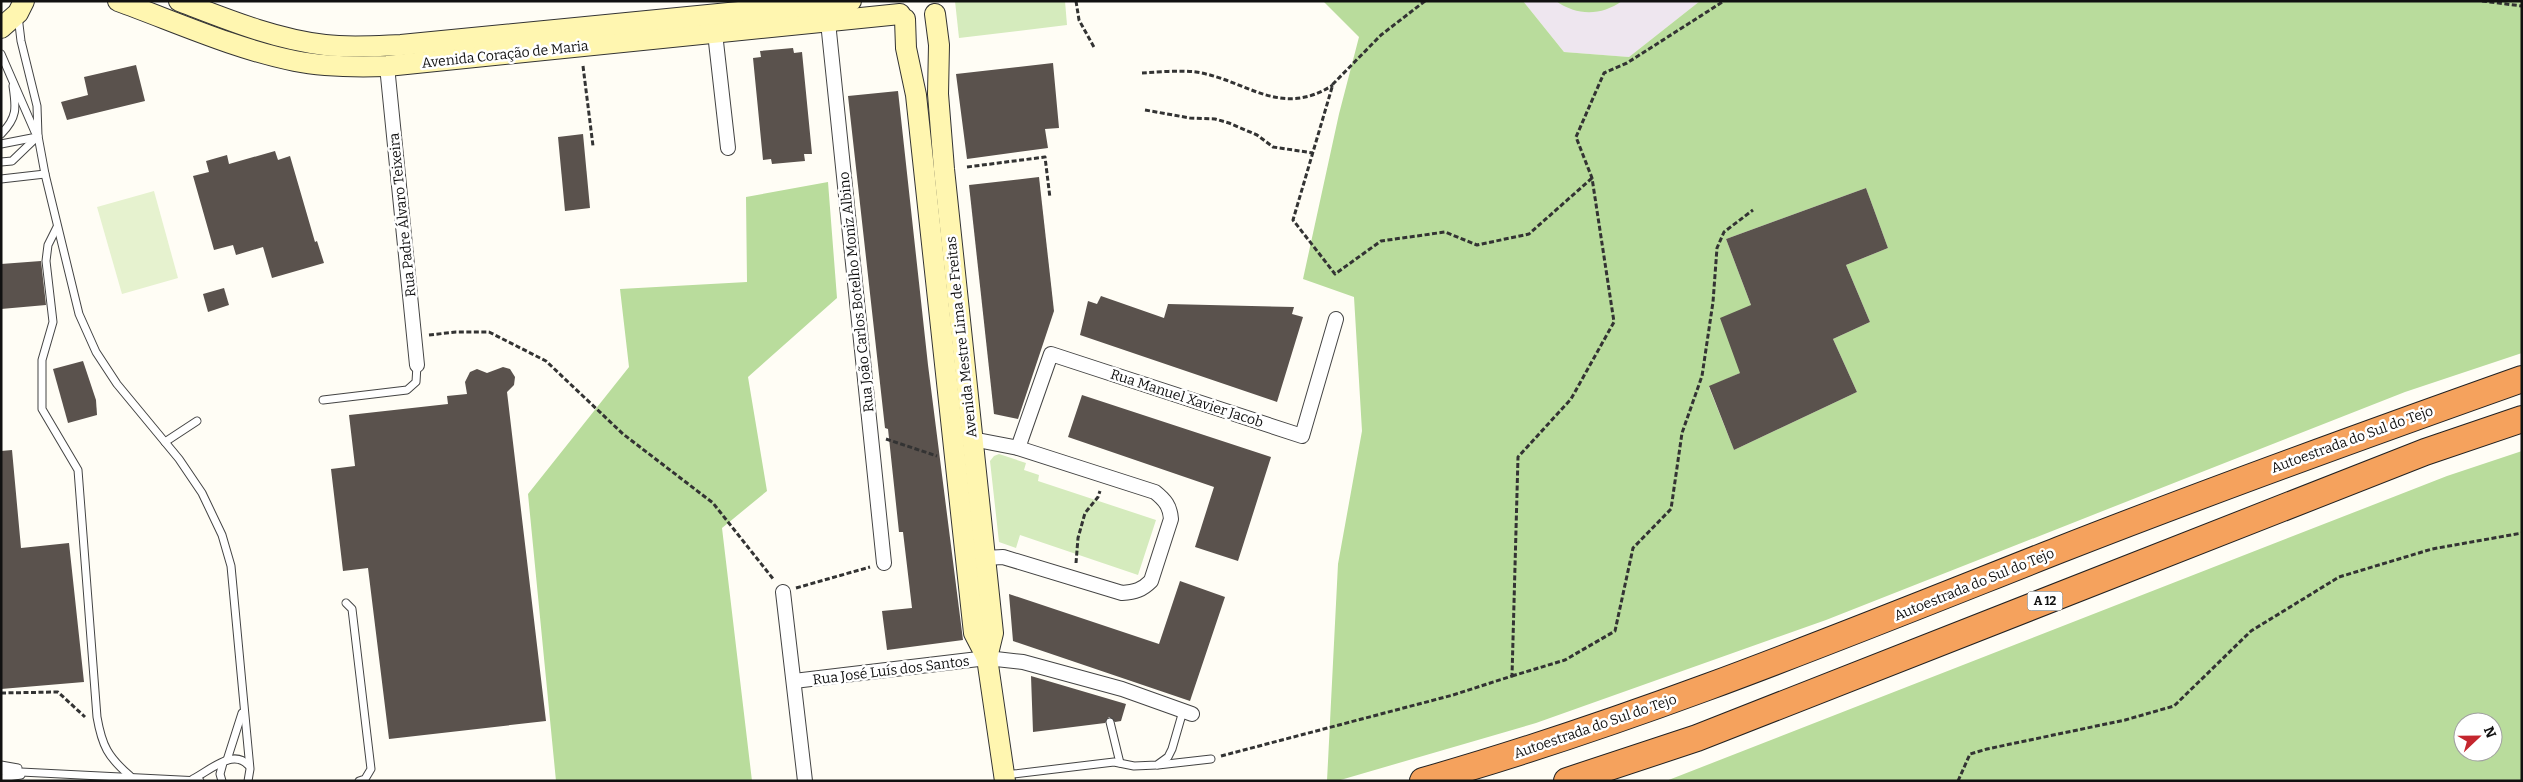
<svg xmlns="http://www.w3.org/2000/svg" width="2523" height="782" font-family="Bitter,serif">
  <rect width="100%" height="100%" fill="#fffdf5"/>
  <polygon fill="#eee6ef" points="1523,1 1700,1 1629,57 1564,52"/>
  <g fill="#d5ebbd">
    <polygon points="955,1 1065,1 1067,25 959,38"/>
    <polygon points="999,454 1026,463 1024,470 1039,475 1038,481 1156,520 1138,575 1020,535 1016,548 999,542 990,461 994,456"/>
  </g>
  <g fill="#b9dc9c" fill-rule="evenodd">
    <path d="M 1323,1 L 1523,1 L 1564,52 L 1629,57 L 1700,1 L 2522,1 L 2522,353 L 2405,392 L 1826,620 L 1536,723 L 1337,781 L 1327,781 L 1338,564 L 1362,431 L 1354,297 L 1303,279 L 1339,114 L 1359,37 ZM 1866,188 L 1888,248 L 1846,265 L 1870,322 L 1833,339 L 1857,392 L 1734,450 L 1709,387 L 1740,373 L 1751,305 L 1726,239 Z"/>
    <path d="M 1556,1 L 1622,1 C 1601,16 1577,16 1556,1 Z"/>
    <polygon points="828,182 837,298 748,377 767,491 722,528 752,781 556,781 528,494 629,367 620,289 747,282 746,197"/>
    <path d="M 2522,451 L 2522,781 L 1666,781 L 2447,476 ZM 2463,722 L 2493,722 L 2493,752 L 2463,752 Z"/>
  </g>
  <polygon fill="#e6f2cf" points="154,191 178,278 122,294 97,207"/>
  <g fill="#5a524d">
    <polygon points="793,48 794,53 802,52 812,154 804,154 805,161 772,164 771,159 763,160 753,58 761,57 760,51"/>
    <polygon points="1053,63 1059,128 1045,129 1048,148 967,159 956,74"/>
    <polygon points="136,65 145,101 67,120 61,102 88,95 84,77"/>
    <polygon points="898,91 928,365 963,640 887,650 882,611 912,608 903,532 899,532 888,429 885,428 848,96"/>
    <polygon points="583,134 590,208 565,211 558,137"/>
    <polygon points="275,151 278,160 290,156 315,242 317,241 324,263 272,278 263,247 236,255 233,245 214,250 193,176 209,172 206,161 227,155 229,164"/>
    <polygon points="1039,177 1054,311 1018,419 994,414 969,185"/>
    <polygon points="1866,188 1888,248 1846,265 1870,322 1833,339 1857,392 1734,450 1709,386 1740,373 1720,318 1751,305 1726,239"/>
    <polygon points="41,261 46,305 1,309 1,264"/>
    <polygon points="224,288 229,305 208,312 203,294"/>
    <polygon points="1101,296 1164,318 1168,304 1294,307 1292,314 1303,317 1277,402 1080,335 1088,301 1097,304"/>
    <polygon points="83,361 96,400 97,415 68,423 53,369"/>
    <polygon points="503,367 510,369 515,377 514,385 507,392 546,721 389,739 368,568 343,571 331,469 355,466 349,415 448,404 447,396 467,394 465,382 470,372 477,369 487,373"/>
    <polygon points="1082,395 1271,457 1238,561 1195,547 1214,487 1068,437"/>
    <polygon points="12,450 21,548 69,543 84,682 1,689 1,451"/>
    <polygon points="1180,581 1225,597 1190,701 1013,641 1009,594 1159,644"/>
    <polygon points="1031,676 1126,704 1121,721 1115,722 1109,717 1105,723 1033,732"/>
  </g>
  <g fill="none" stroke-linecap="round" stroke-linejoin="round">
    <defs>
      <g id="lane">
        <polyline points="18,16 21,41 37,106 38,136 45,174 79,314 96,352 117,384 179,459 202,493 222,535 231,566 250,769 248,781"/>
        <polyline points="1,54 35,132"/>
        <path d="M 1,134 C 18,117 16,107 13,86"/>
        <polyline points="1,144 37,137"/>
        <polyline points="1,162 12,161 38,136"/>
        <polyline points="1,179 45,174"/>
        <path d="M 57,227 L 48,245 L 46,261 L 53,322 L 42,360 L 42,409 L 78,470 L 97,717 C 102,746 108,757 130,776"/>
        <polyline points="323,400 407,390 416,382 417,365"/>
        <polyline points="165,442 197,421"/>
        <polyline points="346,603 352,609 371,769 365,779 359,781"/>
        <polyline points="1110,722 1120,763"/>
        <polyline points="227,760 242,713"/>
        <polyline points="1,765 18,768"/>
        <polyline points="1158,765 1211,759"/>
        <polyline points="1,771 200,781"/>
        <polyline points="1005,775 1114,762 1134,766 1157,765 1168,757 1172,749 1183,711"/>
        <polyline points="1,778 21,775"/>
        <path d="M 193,779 C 209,771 233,748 248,765"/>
        <polyline points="222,781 220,774 223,763"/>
      </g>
      <g id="street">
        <polyline points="828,22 884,563"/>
        <polyline points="715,33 728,148"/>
        <polyline points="387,66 417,365"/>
        <path d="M 972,439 L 1018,448 L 1155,492 C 1165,500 1170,506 1171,519 L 1151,581 C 1142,590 1135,592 1122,593 L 1003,557 L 985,558"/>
        <polyline points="1018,448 1051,354 1302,436 1336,319"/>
        <polyline points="783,592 805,781"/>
        <polyline points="794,681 987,658 1023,662 1122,689 1192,714"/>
      </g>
      <g id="secondary">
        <path d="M 118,1 C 176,22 235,49 295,61 C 325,67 357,67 387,66 L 900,14"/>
        <path d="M 179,1 C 226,19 274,39 325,45 C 350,48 376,46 401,45 L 851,1"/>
        <polyline points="935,14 939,45 938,94 944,169 993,633 987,658"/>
        <polyline points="905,19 906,48 916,95 974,633 987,658 1005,781"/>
        <polyline points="1,28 18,13 24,1"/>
      </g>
      <g id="highway">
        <path d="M 1423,781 C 1641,719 1849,633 2059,550 C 2212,490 2367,434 2522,379"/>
        <polyline points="1567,781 1697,738 2425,452 2522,419"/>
      </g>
    </defs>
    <use href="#lane" stroke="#444" stroke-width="9"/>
    <use href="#street" stroke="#444" stroke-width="16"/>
    <use href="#secondary" stroke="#333" stroke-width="22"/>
    <use href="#highway" stroke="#222" stroke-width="28"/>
    <g stroke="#333" stroke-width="3" stroke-dasharray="5 2.5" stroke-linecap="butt">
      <polyline points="1076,1 1079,20 1095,49"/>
      <polyline points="1425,1 1381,35 1333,84 1293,220 1335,274 1381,241 1445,232 1477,245 1529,234 1592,178"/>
      <polyline points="2482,1 2522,6"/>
      <polyline points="583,66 593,146"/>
      <path d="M 1142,73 C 1159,72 1179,70 1196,72 C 1247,80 1280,119 1333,85"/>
      <polyline points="1145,110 1190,118 1215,119 1229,123 1257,135 1273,147 1313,153"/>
      <polyline points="967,167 1045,157 1050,198"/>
      <polyline points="429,335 456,332 489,332 546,361 623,434 713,503 774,580"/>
      <polyline points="886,439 937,456"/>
      <polyline points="1076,563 1078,538 1085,513 1098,497 1100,491"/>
      <polyline points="796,588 870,567"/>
      <polyline points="1512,676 1565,660 1615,631 1633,548 1671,509 1682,433 1702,376 1713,302 1717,248 1724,232 1753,210"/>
      <polyline points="1,693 58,692 85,717"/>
      <polyline points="1221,756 1453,695 1512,676 1518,457 1571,399 1614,322 1592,178 1576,137 1604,73 1627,63 1724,1"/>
      <polyline points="1958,781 1970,754 1987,749 2125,720 2174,706 2251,631 2339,577 2432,549 2522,533"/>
    </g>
    <use href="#lane" stroke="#fff" stroke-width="7"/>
    <use href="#street" stroke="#fff" stroke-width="14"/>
    <use href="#secondary" stroke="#fff6b0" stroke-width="20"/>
    <use href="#highway" stroke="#f5a25d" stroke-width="26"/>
  </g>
  <g text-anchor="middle" stroke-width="5" stroke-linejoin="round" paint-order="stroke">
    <rect fill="#fff" stroke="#585858" stroke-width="1" x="2027.5" y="591.5" width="35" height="19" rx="4"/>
    <g font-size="12" font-weight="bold" fill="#111">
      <text x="2045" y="605">A 12</text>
    </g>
    <g font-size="14" fill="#111" stroke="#fff">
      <text transform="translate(505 54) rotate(-6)" y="5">Avenida Coração de Maria</text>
      <text transform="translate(402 215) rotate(-96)" y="5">Rua Padre Álvaro Teixeira</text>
      <text transform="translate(856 292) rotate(-96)" y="5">Rua João Carlos Botelho Moniz Albino</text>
      <text transform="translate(961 337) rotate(-96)" y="5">Avenida Mestre Lima de Freitas</text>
      <text transform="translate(1187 398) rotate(18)" y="5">Rua Manuel Xavier Jacob</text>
      <text transform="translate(2352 439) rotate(-20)" y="5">Autoestrada do Sul do Tejo</text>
      <text transform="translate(1974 584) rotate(-22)" y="5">Autoestrada do Sul do Tejo</text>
      <text transform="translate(891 670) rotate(-7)" y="5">Rua José Luís dos Santos</text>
      <text transform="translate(1595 726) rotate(-19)" y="5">Autoestrada do Sul do Tejo</text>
    </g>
  </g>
  <rect width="2523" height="782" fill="none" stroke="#111111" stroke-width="5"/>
  <g transform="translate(2478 737) rotate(68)"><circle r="24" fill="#ffffff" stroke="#a0a0a0"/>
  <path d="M0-4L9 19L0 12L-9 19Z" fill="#c4262e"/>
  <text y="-8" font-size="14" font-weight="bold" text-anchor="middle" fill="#111111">N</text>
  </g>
</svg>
